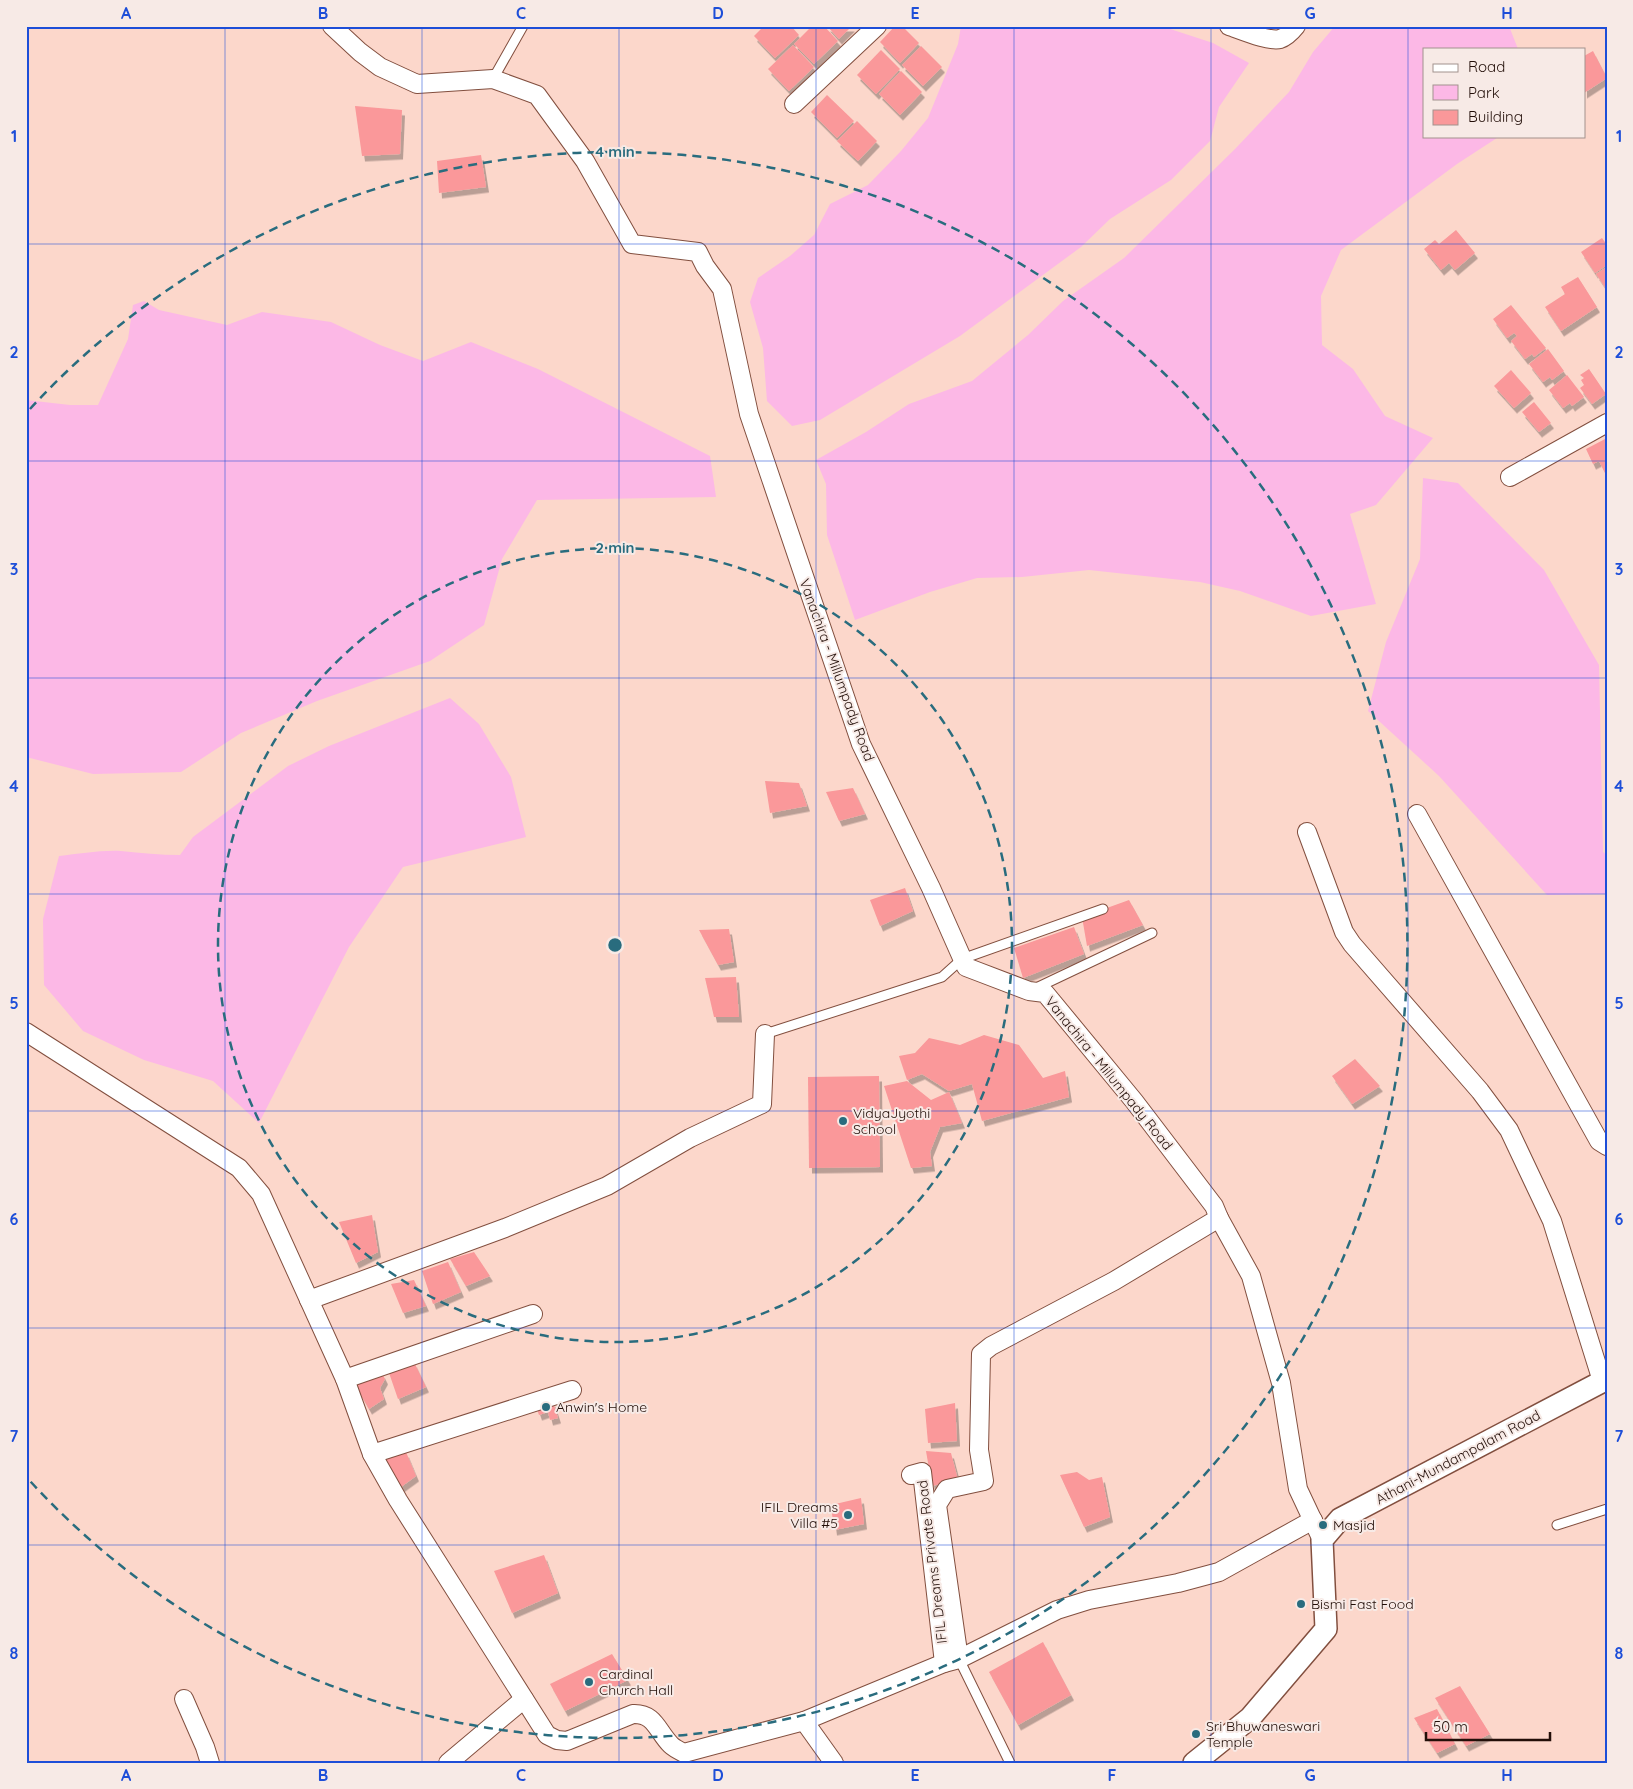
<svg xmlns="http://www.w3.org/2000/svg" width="1633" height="1789" font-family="Quicksand,sans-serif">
  <defs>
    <filter id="shadow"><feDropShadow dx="3" dy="5.5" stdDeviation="0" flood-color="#0004"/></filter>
  </defs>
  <rect width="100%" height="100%" fill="#fcd7cb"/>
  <g fill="#fcb8e6">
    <polygon points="961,26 1161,26 1213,43 1249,63 1219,107 1210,141 1171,180 1110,219 1081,247 960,336 820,420 792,426 767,401 763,348 750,302 758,278 790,256 814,235 830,204 868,185 901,151 928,118 958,44"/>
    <polygon points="1335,26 1509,26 1518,49 1424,49 1424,136 1500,136 1457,164 1341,250 1321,296 1322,345 1353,369 1385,416 1433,438 1376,505 1350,514 1376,604 1311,616 1240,591 1200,582 1089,570 1022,577 977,578 930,592 855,620 827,535 826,484 816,460 866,432 909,404 972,381 1028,335 1063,301 1124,258 1235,149 1289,92 1313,52"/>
    <polygon points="144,301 159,310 227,325 262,312 331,322 380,345 423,361 471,342 538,369 710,456 716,497 537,500 502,559 484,625 430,661 317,701 241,733 181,772 93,774 26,757 26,400 70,405 98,405 128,339 133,305"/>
    <polygon points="1423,478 1458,483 1544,570 1599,665 1603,852 1607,855 1607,894 1547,895 1439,776 1368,711 1386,642 1420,559"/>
    <path d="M 450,698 L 479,724 L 511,777 L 526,837 L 403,867 L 349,947 L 259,1123 L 213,1081 L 144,1060 L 83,1031 L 44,985 L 43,919 L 59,856 C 79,854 100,850 121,851 C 141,853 160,855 180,855 L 193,837 L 288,766 L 329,746 Z"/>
  </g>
  <g fill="#fa989a" filter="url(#shadow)">
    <polygon points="764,26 791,26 799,35 775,58 754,36"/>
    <polygon points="812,26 824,26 838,41 814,64 794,44"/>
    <polygon points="827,26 852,26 839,39"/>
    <polygon points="895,26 902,26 919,43 900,63 880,42"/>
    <polygon points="793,45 814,67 789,91 768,69"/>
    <polygon points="921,46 942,67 923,86 902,65"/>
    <polygon points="881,50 900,69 876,94 857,75"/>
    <polygon points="1593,51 1607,78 1584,93 1584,56"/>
    <polygon points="901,71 922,92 900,115 879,94"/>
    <polygon points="827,95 854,121 837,138 811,112"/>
    <polygon points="355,106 402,110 400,154 362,156"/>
    <polygon points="857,121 877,141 858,161 837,141"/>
    <polygon points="481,155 486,187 439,193 437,161"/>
    <polygon points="1456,230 1475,253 1455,270 1449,263 1441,270 1424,249 1435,240 1439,244"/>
    <polygon points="1602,238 1607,245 1607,265 1595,273 1581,252"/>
    <polygon points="1607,267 1607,290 1596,274"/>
    <polygon points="1578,277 1597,307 1561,331 1545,307 1565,294 1561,287"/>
    <polygon points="1511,305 1546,348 1534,357 1532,354 1525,359 1511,341 1517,336 1514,333 1507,338 1493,319"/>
    <polygon points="1548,349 1564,371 1552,380 1550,377 1543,382 1529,364"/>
    <polygon points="1589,369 1606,394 1592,404 1580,388 1584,385 1581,380 1584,378 1580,375"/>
    <polygon points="1511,370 1531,393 1514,408 1494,386"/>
    <polygon points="1567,375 1584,397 1572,406 1570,403 1563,408 1549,390"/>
    <polygon points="1534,402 1551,423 1539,432 1522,412"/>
    <polygon points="1607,438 1607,473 1605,473 1599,461 1593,464 1586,449"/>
    <polygon points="765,781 799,783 807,806 770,813"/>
    <polygon points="853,788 865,814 839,821 826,792"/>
    <polygon points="905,888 913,911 880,926 870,900"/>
    <polygon points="1129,900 1143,925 1087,946 1082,917"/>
    <polygon points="1074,927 1084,954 1023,978 1014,948"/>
    <polygon points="729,929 734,962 718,965 699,930"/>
    <polygon points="736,977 739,1017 714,1017 705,978"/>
    <polygon points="984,1035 1019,1045 1043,1078 1065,1071 1069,1097 982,1121 972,1084 949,1091 922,1074 907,1080 899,1056 915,1053 929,1038 960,1045"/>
    <polygon points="1355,1059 1380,1086 1352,1104 1332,1076"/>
    <polygon points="879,1076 880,1167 809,1168 808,1077"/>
    <polygon points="907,1081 931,1100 949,1092 962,1123 940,1127 930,1152 932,1166 911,1168 884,1086"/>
    <polygon points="372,1215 378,1252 356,1263 339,1222"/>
    <polygon points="474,1252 490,1276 466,1286 450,1259"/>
    <polygon points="448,1262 461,1292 433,1304 422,1271"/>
    <polygon points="414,1280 426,1306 403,1313 391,1284"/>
    <polygon points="414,1362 426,1387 398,1399 388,1370"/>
    <polygon points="382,1373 385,1379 380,1388 384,1399 369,1409 354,1383"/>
    <polygon points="533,1397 553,1402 558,1418 550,1420 548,1412 539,1415"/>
    <polygon points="955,1403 957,1441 928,1443 925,1409"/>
    <polygon points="926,1451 951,1453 958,1480 932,1486"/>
    <polygon points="406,1452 416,1476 401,1487 380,1457"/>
    <polygon points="1077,1472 1089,1480 1102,1477 1110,1517 1084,1527 1060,1475"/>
    <polygon points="861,1498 864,1524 834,1530 831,1505"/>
    <polygon points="544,1555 558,1593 512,1613 494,1571"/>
    <polygon points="1043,1642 1071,1695 1018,1725 989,1672"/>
    <polygon points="612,1654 628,1680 565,1711 550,1684"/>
    <polygon points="1460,1686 1490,1734 1466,1746 1435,1698"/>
    <polygon points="1437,1709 1455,1744 1437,1753 1414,1718"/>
  </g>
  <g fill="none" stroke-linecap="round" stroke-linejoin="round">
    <defs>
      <g id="service">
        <polyline points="493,79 523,26"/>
        <polyline points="1034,989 1152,933"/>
        <polyline points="765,1034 942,977 962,959 1103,909"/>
        <polyline points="1557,1525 1607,1509"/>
        <polyline points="959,1659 1010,1763"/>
      </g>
      <g id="minor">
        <polyline points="332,26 360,52 380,67 417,84 493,79 537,95 585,161 632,244 698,252 705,266 722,289 749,414 861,744 931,888 966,967 1029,991 1045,993 1134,1101 1214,1206 1219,1218 1251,1276 1281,1383 1298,1489 1322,1540"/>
        <path d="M 1229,26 C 1241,30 1269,42 1280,39 C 1287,37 1292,31 1296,26"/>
        <polyline points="794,104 877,26"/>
        <polyline points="1510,477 1607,423"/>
        <polyline points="1417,814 1599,1141 1607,1146"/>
        <polyline points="1307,832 1344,932 1352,944 1480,1091 1509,1130 1552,1221 1602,1381"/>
        <path d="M 26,1032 L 239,1168 L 261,1194 L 345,1379 L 372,1454 L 398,1500 L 547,1735 L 557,1740 L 567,1741 L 633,1714 C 655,1713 657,1731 671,1745 C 674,1748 680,1751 684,1753 L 804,1721 L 944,1663 L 959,1659 L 1057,1610 L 1089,1600 L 1178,1583 L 1219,1572 L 1313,1520"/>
        <polyline points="309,1300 505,1228 607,1186 690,1138 762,1104 765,1034"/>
        <polyline points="345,1379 533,1314"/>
        <polyline points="372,1454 572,1390"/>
        <polyline points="911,1475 922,1472 944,1663"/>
        <polyline points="959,1659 937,1505 947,1489 984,1481 979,1450 981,1354 991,1346 1114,1281 1219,1218"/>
        <polyline points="184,1699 205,1747 210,1763"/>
        <polyline points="804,1721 834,1763"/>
        <polyline points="448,1763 524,1699"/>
      </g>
      <polyline id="tertiary" points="1194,1763 1250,1718 1326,1629 1322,1540 1340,1519 1607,1379"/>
    </defs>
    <use href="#service" stroke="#824f3f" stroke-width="11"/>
    <use href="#minor" stroke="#824f3f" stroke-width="20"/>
    <use href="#tertiary" stroke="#824f3f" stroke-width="24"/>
    <use href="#service" stroke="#fff" stroke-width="9"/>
    <use href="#minor" stroke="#fff" stroke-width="18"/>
    <use href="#tertiary" stroke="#fff" stroke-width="21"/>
  </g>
  <path fill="none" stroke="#1d4ed8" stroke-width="1" stroke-opacity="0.55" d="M 225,26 L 225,1763M 422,26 L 422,1763M 619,26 L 619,1763M 816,26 L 816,1763M 1014,26 L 1014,1763M 1211,26 L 1211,1763M 1408,26 L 1408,1763M 26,244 L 1607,244M 26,461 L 1607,461M 26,678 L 1607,678M 26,894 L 1607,894M 26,1111 L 1607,1111M 26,1328 L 1607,1328M 26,1545 L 1607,1545"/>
  <g fill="none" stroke="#296c7e" stroke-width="2.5" stroke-dasharray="9 6">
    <circle cx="615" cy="945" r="397"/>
    <path d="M30 409A793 793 0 1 1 30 1481"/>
  </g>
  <g fill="#296c7e" stroke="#f7eae6" stroke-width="2">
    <circle cx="843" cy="1121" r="5"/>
    <circle cx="546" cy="1407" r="5"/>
    <circle cx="848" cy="1515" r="5"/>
    <circle cx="1323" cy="1525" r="5"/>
    <circle cx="1301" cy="1604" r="5"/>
    <circle cx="589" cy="1682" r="5"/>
    <circle cx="1196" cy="1734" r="5"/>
  </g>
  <g text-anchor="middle" stroke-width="4" stroke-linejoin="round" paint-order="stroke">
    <g font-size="14" fill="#220e08" stroke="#f7eae6">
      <text transform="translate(837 670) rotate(70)" y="5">Vanachira - Millumpady Road</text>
      <text transform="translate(1109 1073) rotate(51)" y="5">Vanachira - Millumpady Road</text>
      <text transform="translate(1458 1457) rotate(-28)" y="5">Athani-Mundampalam Road</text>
      <text transform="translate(932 1562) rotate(-97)" y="5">IFIL Dreams Private Road</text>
    </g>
    <g font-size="14" fill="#220e08" stroke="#f7eae6" text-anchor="start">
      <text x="853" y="1118">VidyaJyothi<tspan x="853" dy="16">School</tspan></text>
      <text x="556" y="1412">Anwin's Home</text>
      <text x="838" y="1512" text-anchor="end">IFIL Dreams<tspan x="838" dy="16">Villa #5</tspan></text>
      <text x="1333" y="1530">Masjid</text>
      <text x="1311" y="1609">Bismi Fast Food</text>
      <text x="599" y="1679">Cardinal<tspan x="599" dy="16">Church Hall</tspan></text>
      <text x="1206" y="1731">Sri Bhuwaneswari<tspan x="1206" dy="16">Temple</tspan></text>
    </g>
  </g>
  <circle cx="615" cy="945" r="8" fill="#296c7e" stroke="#f7eae6" stroke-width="2.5"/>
  <g font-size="15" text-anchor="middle" font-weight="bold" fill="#296c7e" stroke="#f7eae6" stroke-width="4" stroke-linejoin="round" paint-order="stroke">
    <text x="615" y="157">4 min</text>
    <text x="615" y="553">2 min</text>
  </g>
  <rect width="1633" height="1789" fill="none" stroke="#f7eae6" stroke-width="55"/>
  <rect x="1423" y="48" width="162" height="90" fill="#f7eae6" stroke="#a2928d"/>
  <rect x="1433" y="64" width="25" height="8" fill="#ffffff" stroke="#a2928d"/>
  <text x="1468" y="72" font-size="15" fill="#220e08">Road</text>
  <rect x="1433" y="85" width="25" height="15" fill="#fcb8e6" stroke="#a2928d"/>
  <text x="1468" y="98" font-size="15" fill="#220e08">Park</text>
  <rect x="1433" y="110" width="25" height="15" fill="#fa989a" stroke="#a2928d"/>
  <text x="1468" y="122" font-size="15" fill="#220e08">Building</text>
  <path d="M1426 1732v8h124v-8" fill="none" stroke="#220e08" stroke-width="2.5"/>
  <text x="1433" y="1732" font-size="15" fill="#220e08" stroke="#f7eae6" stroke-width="4" paint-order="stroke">50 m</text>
  <rect x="28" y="28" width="1578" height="1734" fill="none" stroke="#1d4ed8" stroke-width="2"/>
  <g font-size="16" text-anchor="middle" font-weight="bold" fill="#1d4ed8">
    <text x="126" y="19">A</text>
    <text x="323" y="19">B</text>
    <text x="521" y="19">C</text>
    <text x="718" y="19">D</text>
    <text x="915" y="19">E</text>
    <text x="1112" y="19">F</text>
    <text x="1310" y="19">G</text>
    <text x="1507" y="19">H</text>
    <text x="14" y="142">1</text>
    <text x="1619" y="142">1</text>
    <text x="14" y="358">2</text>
    <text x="1619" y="358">2</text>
    <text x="14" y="575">3</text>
    <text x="1619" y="575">3</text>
    <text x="14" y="792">4</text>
    <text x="1619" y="792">4</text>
    <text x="14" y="1009">5</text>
    <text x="1619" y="1009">5</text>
    <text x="14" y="1225">6</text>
    <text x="1619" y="1225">6</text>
    <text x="14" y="1442">7</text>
    <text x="1619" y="1442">7</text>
    <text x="14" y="1659">8</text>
    <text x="1619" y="1659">8</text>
    <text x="126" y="1781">A</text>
    <text x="323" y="1781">B</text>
    <text x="521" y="1781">C</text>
    <text x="718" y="1781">D</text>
    <text x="915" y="1781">E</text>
    <text x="1112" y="1781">F</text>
    <text x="1310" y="1781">G</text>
    <text x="1507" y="1781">H</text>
  </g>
</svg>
